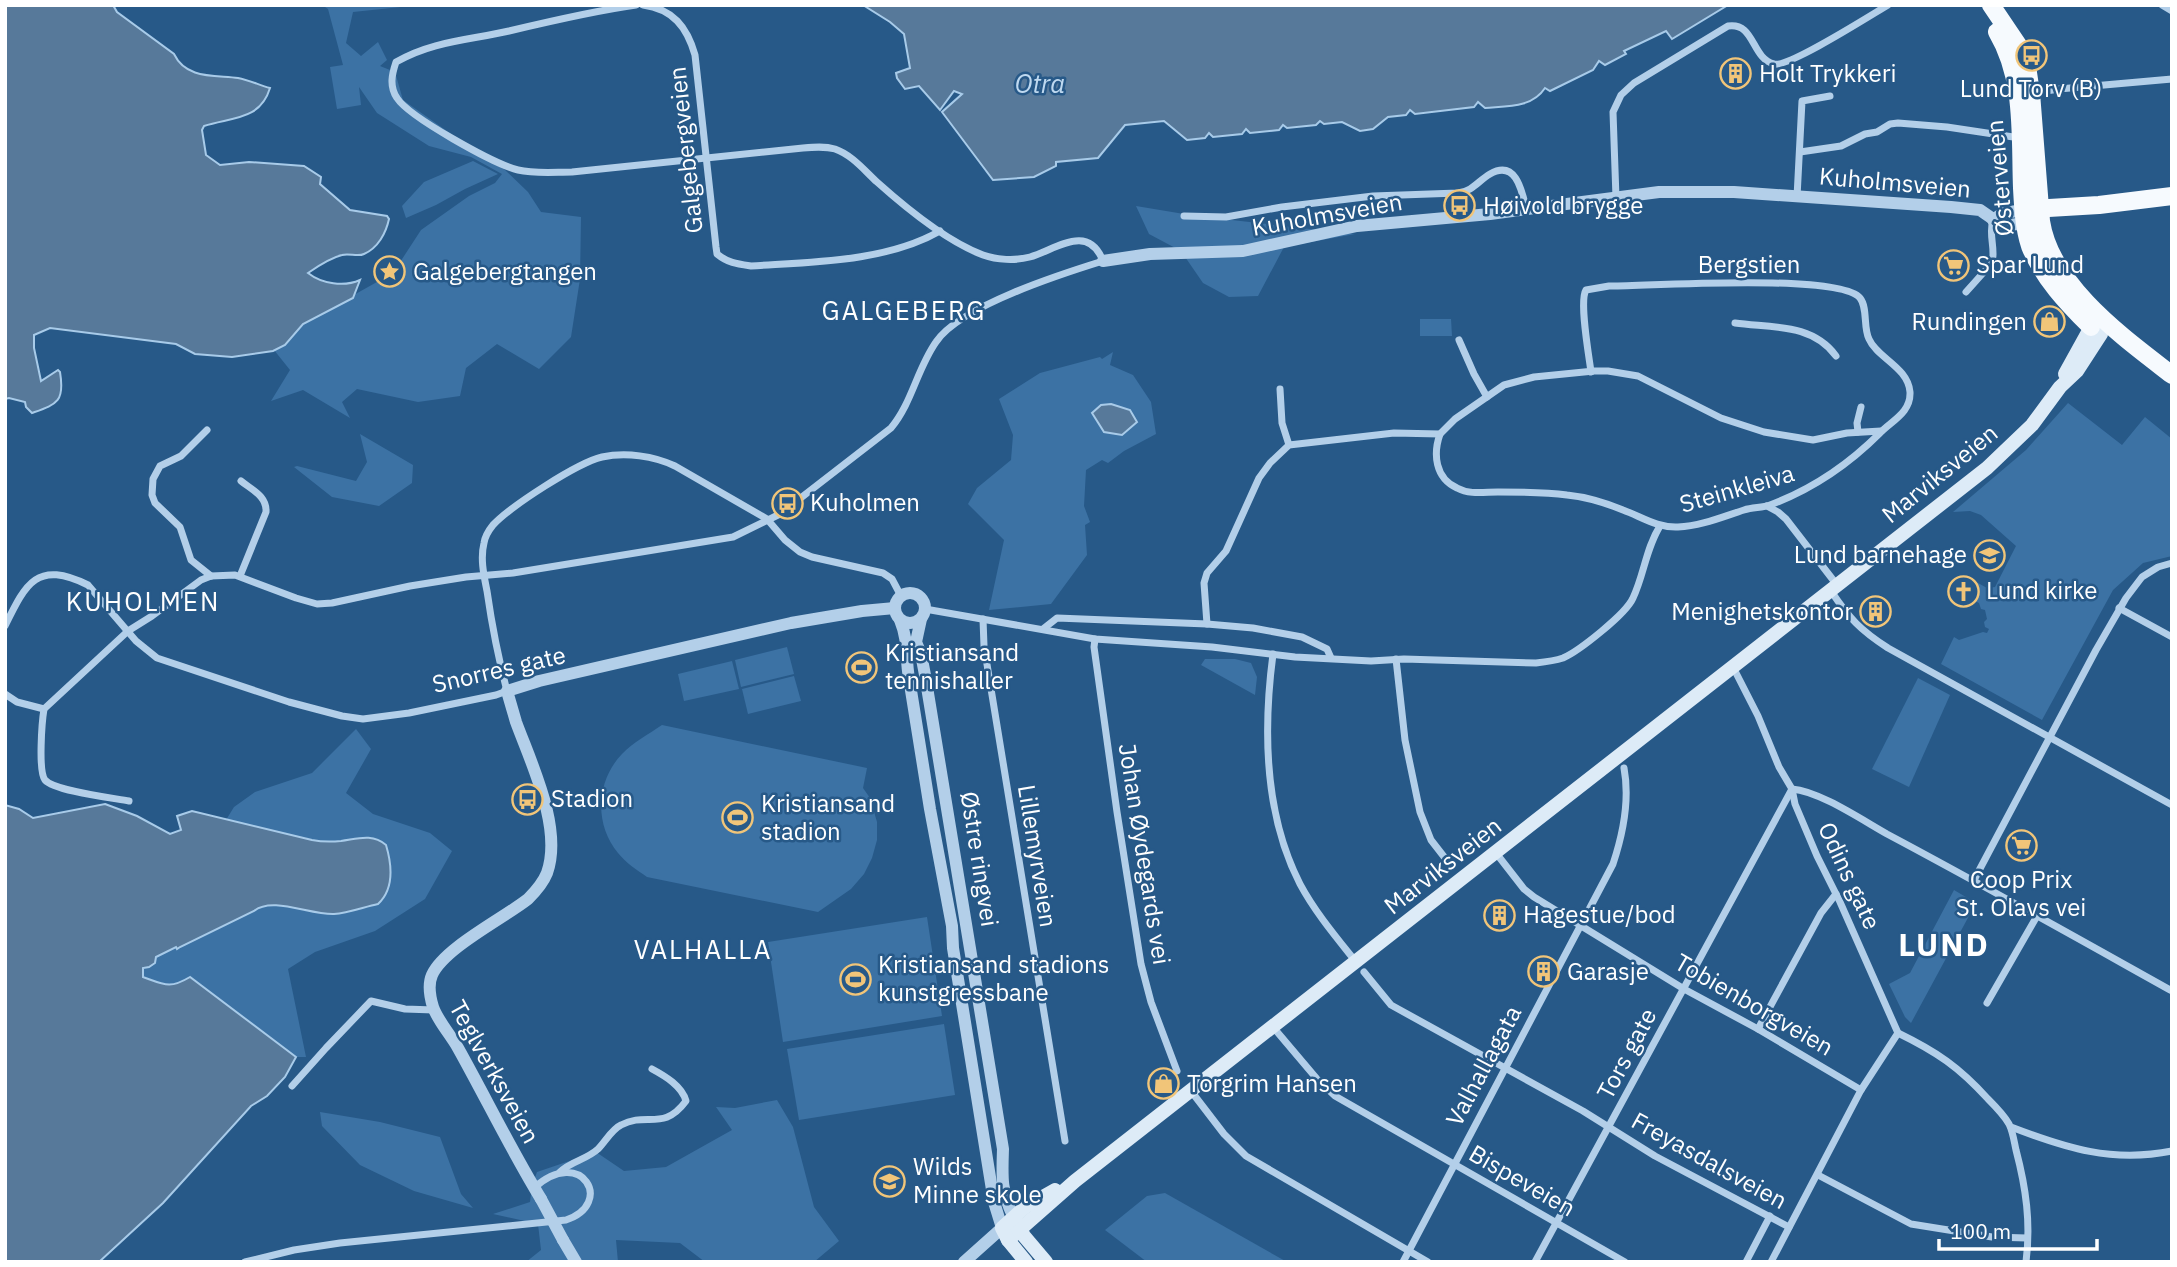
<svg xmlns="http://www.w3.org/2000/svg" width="2177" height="1267" font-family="'IBM Plex Sans',sans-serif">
  <rect width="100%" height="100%" fill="#275988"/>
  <g fill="#3c72a4">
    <polygon points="322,5 420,5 353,12 346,43 361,56 378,42 387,60 380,66 395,72 403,100 454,136 505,170 528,192 541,212 581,217 580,279 571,337 539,369 497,344 466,368 460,396 418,402 357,389 342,402 350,418 303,390 271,401 290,370 274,350 285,345 302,324 393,273 421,230 469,196 495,183 502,174 471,157 429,146 377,113 359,87 361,105 337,109 330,67 343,65 328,9"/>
    <polygon points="473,161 498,174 465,189 436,205 406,218 402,206 424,182"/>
    <polygon points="1136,206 1196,216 1355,234 1284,247 1258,296 1229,297 1203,283 1181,251 1149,234"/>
    <polygon points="1420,319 1451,319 1452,336 1420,336"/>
    <polygon points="1113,352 1110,365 1133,375 1151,402 1156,434 1124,451 1108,463 1102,460 1086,470 1084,506 1090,522 1085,525 1087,555 1051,604 989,610 1004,540 968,504 977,488 1011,460 1013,435 999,399 1040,373 1100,357 1102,359"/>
    <polygon points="2068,403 2122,445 2145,417 2172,439 2172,556 2143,563 2113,590 2042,720 1941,664 1954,637 1959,640 1983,632 1987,633 1989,629 1985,627 1984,622 1987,619 1985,610 1981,609 1979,603 1975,601 1979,592 1975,589 1978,583 1987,588 1995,587 2016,546 1981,515 1970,511 1953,512 2026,450"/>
    <polygon points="360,434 413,465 412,483 379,506 332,497 294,467 297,466 356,481 367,462"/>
    <polygon points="787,647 794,674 741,687 735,660"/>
    <polygon points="1205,659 1235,659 1251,663 1257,677 1255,695 1201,665"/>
    <polygon points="732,661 739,689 684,701 678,674"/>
    <polygon points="794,676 801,701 748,714 742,689"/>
    <polygon points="1918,678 1950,695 1909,787 1872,769"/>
    <path d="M 662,725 L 867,768 L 863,788 L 870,798 L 877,822 L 877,840 L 872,858 L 864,874 L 851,889 L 818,912 L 647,877 C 637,870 626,863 618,853 C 594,824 596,781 622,754 C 633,742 649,734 662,725 Z"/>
    <path d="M 356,729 L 371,749 L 346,793 L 373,814 L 430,833 L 452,851 L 425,899 L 375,931 L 315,952 L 288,969 L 306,1057 L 295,1057 L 176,985 L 169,986 L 143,977 L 143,968 L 155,963 L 156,957 L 176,947 L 177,949 L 180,947 L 254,911 C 272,896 310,915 334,914 C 348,913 364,907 377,904 L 381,901 L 355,838 C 316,849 265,830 226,820 L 234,807 L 255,792 L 312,773 Z"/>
    <polygon points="1954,890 1976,903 1911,1023 1905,1017 1889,984 1910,973"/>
    <polygon points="927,917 942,1016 783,1042 768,942"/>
    <polygon points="944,1024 955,1095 799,1120 787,1049"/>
    <polygon points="777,1100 793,1127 814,1207 839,1241 814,1262 705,1262 680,1243 616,1240 618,1262 526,1262 541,1250 538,1224 493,1214 530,1202 532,1186 537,1172 596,1152 624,1171 666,1167 732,1130 716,1107 735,1108"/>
    <polygon points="320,1112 380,1122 440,1137 461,1194 473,1208 414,1191 360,1165 322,1126"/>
    <polygon points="1165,1193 1287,1262 1147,1262 1105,1230 1147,1196"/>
  </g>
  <g fill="#57799a" stroke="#a8cbe9" stroke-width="2">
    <path d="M 5,5 L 113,5 L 117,12 L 174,54 C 186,79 214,75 238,78 C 249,80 259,85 270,88 C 260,121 231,117 204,126 L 202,130 L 206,155 L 220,165 L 249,162 L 304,166 L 321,177 L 320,184 L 350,210 L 387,216 L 389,219 C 386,233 378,248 364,254 C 358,257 349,253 342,255 C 330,258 318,266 308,273 C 322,284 344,287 360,280 L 353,298 L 303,324 L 285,345 L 273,351 L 232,357 L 195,354 L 176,344 L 50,328 L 34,335 L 34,348 L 41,381 L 58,370 L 60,372 C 65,402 57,404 32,413 L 26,407 L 25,402 L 9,398 L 5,399 Z"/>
    <path d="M 863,5 L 1728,5 L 1672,39 L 1666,31 L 1624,51 L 1626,54 L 1605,65 L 1599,61 L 1593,70 L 1550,91 L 1545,88 C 1532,108 1507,106 1485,108 L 1478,102 L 1474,107 L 1415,114 L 1410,110 L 1406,115 L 1388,117 L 1373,129 L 1360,131 L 1342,122 L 1324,124 L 1320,121 L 1316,125 L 1287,128 L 1283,125 L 1279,130 L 1250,133 L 1246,129 L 1242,134 L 1213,137 L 1209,133 L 1205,138 L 1187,140 L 1164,121 L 1125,125 L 1098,158 L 1056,162 L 1056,166 L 1034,177 L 993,180 L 942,112 L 962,94 L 954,91 L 940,110 L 919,86 L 905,89 L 897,78 L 896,73 L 910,68 L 904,34 L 890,22 Z"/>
    <polygon points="1111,404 1130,410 1137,422 1122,435 1104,432 1092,413 1101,405"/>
    <path d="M 105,804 L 137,816 L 170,834 L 181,830 L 177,816 L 192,811 L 312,840 C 322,842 331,842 341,841 C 357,839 372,833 386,845 C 392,865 394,889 378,904 C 364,907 348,913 334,914 C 310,915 272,896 254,911 L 180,947 L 177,949 L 176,947 L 156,957 L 155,963 L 149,967 L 143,968 L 143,977 C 165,985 170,989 190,977 L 296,1057 L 285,1077 L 267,1096 L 251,1106 L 163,1203 L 99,1262 L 5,1262 L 5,805 L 19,809 L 33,818 Z"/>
  </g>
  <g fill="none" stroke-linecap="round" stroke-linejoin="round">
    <g stroke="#b3cfe9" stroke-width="7">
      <path d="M 643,5 C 673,9 687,27 695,55 L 716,247 L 717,254 C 728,263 737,264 751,266 C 811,262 886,262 940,231"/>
      <polyline points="2162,5 2172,11"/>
      <polyline points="2033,93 2059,89 2172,79"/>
      <polyline points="1800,152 1841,146 1865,134 1877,132 1890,124 1898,123 1947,127 2020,138"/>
      <polyline points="1797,197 1802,101 1830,96"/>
      <path d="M 1616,198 L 1613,112 L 1621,95 L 1634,83 L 1728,26 C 1755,22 1751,58 1774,64 C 1788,68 1871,15 1888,5"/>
      <path d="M 1184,216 L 1226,217 L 1282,207 L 1373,196 L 1458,193 C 1473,191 1478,181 1490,174 C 1516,159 1522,191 1526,208"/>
      <path d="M 1966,292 L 1992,263 C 1996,249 1988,234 1993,220"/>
      <path d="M 1735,323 C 1771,328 1812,323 1836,356"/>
      <polyline points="1459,340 1474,374 1487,397"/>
      <polyline points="1280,389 1282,423 1289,445"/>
      <polyline points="207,430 181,456 160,466 153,479 152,495 155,503 180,527 191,560 211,576"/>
      <polyline points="1858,432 1857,423 1861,407"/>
      <path d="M 1440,434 C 1433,454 1435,478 1457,488 C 1470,495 1484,492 1498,492 C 1521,492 1544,492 1567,495 C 1586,497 1606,503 1623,510 C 1642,517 1657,528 1678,527 C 1701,526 1722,517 1744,510 C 1753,507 1762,508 1770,505 C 1813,489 1848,465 1880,433 C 1891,421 1911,413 1910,392 C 1908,367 1877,358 1869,339 C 1863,327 1868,308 1860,298 C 1839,273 1648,286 1609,286 L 1586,290 C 1579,301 1589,356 1591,372"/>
      <polyline points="1767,506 1778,512 1786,519 1837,585"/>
      <path d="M 240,576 L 266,512 C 267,496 252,490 241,481"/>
      <path d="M 1831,591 C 1849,618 1860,630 1888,648 L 2172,805"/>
      <polyline points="2119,608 2172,637"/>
      <path d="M 925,609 L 1095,639 L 1212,647 L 1295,657 L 1371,661 L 1404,659 L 1536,663 C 1545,662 1554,661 1563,658 C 1579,651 1626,614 1633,598 C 1644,575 1646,548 1660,526"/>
      <polyline points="983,619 984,646 1065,1141"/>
      <polyline points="1207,624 1204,583 1207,573 1226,551 1259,478 1270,463 1289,445 1394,433 1440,434 1455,419 1504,385 1534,377 1594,371 1608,371 1638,376 1721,418 1764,432 1813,440 1847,433 1881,431"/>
      <path d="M 5,626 C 26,583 37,560 88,585 L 136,641 L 157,658 L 289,702 L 342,716 L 363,719 L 409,713 L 496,695 L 507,691 C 498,657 492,626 487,591 C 484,576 480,559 484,543 C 485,536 489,530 493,525 C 511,506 577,463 602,457 C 626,452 654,456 675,466 L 767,519 L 785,540 L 800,552 L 812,557 L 883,573 L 892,579 L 901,596"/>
      <polyline points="1043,629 1057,618 1207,624 1253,628 1302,637 1327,649 1331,658"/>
      <polyline points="1095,639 1094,647 1117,812 1141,964 1151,1002 1177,1071"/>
      <path d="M 1273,654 C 1263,730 1264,814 1300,884 C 1315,912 1336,937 1356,962"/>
      <polyline points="1396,659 1405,740 1420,812 1431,840 1452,867"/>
      <path d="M 1733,667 L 1758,716 L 1779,767 L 1792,789 L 1795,804 L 1817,856 L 1840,902 L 1898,1033 C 1937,1052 1959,1067 1988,1099 C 1996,1107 2004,1115 2009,1124 C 2013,1132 2014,1141 2016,1150 C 2026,1188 2031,1223 2026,1262"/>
      <polyline points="5,694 17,702 44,709"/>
      <path d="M 129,801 C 113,798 54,791 45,780 C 38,771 42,721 44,709 L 128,631 L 152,616 L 201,580 L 211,576 L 235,575 L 296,598 L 317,604 L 332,603 L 410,586 L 466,577 L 513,573 L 733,537 L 780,514 L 891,428 C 912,403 917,369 936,342 C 960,306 1061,274 1103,261 C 1088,222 1055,250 1030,257 C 1015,261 997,260 983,255 C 946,241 906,208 877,182 C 864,170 852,155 835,149 C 825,146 814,147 803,148 L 572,172 C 554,172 535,174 518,170 C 494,164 409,117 397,98 C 389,86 392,74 396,62 C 432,41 470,40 509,31 C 551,21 593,11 636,5"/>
      <polyline points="1496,853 1524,889 1534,897 1684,989 1758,1029 1861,1090"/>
      <polyline points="1974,880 2096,650 2126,598 2142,577 2158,567 2172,563"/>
      <polyline points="1364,972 1391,1005 1583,1111 1655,1156 1789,1227"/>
      <polyline points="1987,1003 2037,916"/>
      <polyline points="1273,1027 1317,1079 1335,1096 1625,1262"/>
      <polyline points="1758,1029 1821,913 1836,894"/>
      <polyline points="292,1086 326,1048 371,1001 405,1009 434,1010"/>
      <polyline points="1191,1091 1224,1134 1246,1156 1428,1262"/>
      <path d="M 2011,1127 C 2066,1148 2112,1163 2172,1151"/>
      <path d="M 560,1172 C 571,1161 586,1160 598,1149 C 605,1142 612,1129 621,1125 C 647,1111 663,1132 686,1101 C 682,1086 665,1076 652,1069"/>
      <polyline points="1818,1175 1911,1224 1992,1237 2027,1238"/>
      <path d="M 245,1262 L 294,1250 L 340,1243 L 566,1220 C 615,1204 582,1145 534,1188"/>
      <path d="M 1403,1262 L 1613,864 C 1623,834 1630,800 1624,768"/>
      <path d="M 1535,1262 L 1792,789 C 1819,791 1862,820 1887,834 C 1983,885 2077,938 2172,991"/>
      <polyline points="1746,1262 1770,1216"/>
      <polyline points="1771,1262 1861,1090 1898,1033"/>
    </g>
    <g stroke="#b3cfe9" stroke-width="12">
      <polyline points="1993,220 2003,213 2024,210"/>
      <polyline points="1103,261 1150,254 1243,251 1357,226 1490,214 1659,192 1734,192 1951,207 1980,210 2003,226 2025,223"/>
      <circle cx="910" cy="608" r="15"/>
      <path d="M 921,619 L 916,642 L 921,654 L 925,675 L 1003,1149 C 1002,1178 1001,1190 1013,1216"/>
      <path d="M 900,620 C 909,642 905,656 909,678 L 930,809 L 952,926 L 953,948 L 994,1202 L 1002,1228 L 964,1262"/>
      <path d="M 541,1199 C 511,1150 486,1098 458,1048 C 450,1034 438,1021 433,1007 C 430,997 428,984 432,975 C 444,948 504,918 528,899 C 536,891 543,883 547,873 C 563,828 531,763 516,722 C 513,712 510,701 507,691 L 539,681 L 791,623 L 862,611 L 895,608"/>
      <polyline points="563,1240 576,1262"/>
    </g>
    <g stroke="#ddebf7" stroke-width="14">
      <polyline points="2065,374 2091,327 2099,322"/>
      <polyline points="1016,1221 1024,1236 1046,1262"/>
      <polyline points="1008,1240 1075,1181 1987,468 2032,425 2060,387 2077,371 2101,334 2103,320"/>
      <polyline points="1026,1262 1008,1240 1002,1228 1025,1207 1055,1190"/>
    </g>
    <g stroke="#f6fafe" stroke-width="18">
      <path d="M 1991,5 L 2020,48 L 2027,66 L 2031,93 L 2041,221 C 2051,286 2123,337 2172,375"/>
      <path d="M 1997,32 C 2025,79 2020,135 2022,188 C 2023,207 2024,228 2030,246 C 2043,278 2067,303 2091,327"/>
      <polyline points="2031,209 2099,205 2172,196"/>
    </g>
    <polyline stroke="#b3cfe9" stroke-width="12" points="541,1199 563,1240"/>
  </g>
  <defs>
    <symbol id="bus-ring" viewBox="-11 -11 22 22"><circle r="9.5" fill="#275988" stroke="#f1c579" stroke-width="1.5"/><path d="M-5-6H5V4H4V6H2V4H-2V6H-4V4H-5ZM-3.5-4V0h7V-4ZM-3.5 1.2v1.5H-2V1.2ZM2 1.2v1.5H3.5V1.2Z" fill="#f1c579"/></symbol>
    <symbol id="building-ring" viewBox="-11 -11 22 22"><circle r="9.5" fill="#275988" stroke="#f1c579" stroke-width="1.5"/><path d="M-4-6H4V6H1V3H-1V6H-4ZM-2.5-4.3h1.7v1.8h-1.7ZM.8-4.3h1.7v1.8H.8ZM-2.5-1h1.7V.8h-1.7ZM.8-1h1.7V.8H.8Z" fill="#f1c579"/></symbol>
    <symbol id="supermarket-ring" viewBox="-11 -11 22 22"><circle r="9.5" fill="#275988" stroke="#f1c579" stroke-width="1.5"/><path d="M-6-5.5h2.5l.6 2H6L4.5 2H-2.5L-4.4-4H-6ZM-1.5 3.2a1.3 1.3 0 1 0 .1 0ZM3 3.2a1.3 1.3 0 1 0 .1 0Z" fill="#f1c579"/></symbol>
    <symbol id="sight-ring" viewBox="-11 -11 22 22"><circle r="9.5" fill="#275988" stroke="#f1c579" stroke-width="1.5"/><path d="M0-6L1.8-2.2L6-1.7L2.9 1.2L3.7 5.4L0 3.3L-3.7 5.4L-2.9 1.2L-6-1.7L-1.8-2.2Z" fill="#f1c579"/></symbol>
    <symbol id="shop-ring" viewBox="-11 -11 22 22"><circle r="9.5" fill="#275988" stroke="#f1c579" stroke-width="1.5"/><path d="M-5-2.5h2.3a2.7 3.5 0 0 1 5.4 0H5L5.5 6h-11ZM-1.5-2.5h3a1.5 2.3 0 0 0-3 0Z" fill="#f1c579"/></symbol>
    <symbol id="school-ring" viewBox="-11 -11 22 22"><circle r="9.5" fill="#275988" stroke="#f1c579" stroke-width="1.5"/><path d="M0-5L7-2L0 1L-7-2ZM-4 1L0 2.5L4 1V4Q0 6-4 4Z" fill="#f1c579"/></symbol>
    <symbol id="church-ring" viewBox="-11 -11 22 22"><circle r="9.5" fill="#275988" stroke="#f1c579" stroke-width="1.5"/><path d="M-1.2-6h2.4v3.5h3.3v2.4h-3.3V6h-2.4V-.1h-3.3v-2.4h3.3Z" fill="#f1c579"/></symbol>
    <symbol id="stadium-ring" viewBox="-11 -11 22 22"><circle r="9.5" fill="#275988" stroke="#f1c579" stroke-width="1.5"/><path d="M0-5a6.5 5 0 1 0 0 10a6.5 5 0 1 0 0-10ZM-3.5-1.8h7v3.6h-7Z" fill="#f1c579"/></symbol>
  </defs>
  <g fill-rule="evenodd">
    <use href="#bus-ring" x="2014" y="38" width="35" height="35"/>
    <use href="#building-ring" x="1718" y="56" width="35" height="35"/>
    <use href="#bus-ring" x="1442" y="188" width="35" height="35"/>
    <use href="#supermarket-ring" x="1936" y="248" width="35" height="35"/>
    <use href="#sight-ring" x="372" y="254" width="35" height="35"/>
    <use href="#shop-ring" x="2032" y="304" width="35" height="35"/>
    <use href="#bus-ring" x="770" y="486" width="35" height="35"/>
    <use href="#school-ring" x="1972" y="538" width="35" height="35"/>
    <use href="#church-ring" x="1946" y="574" width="35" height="35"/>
    <use href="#building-ring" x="1858" y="594" width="35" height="35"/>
    <use href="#stadium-ring" x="844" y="650" width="35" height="35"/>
    <use href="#bus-ring" x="510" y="782" width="35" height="35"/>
    <use href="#stadium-ring" x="720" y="800" width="35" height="35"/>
    <use href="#supermarket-ring" x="2004" y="828" width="35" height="35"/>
    <use href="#building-ring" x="1482" y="898" width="35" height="35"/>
    <use href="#building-ring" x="1526" y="954" width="35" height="35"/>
    <use href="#stadium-ring" x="838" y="962" width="35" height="35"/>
    <use href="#shop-ring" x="1146" y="1066" width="35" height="35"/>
    <use href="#school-ring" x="872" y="1164" width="35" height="35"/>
  </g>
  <g text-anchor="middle" stroke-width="5" stroke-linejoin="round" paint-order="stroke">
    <g font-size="24" fill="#fff" stroke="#275988" text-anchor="start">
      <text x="1759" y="82">Holt Trykkeri</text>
      <text x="2031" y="97" text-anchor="middle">Lund Torv (B)</text>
      <text x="1483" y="214">Høivold brygge</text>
      <text x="1976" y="273">Spar Lund</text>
      <text x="413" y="280">Galgebergtangen</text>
      <text x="2027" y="330" text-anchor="end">Rundingen</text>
      <text x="810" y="511">Kuholmen</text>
      <text x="1967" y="563" text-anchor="end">Lund barnehage</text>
      <text x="1986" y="599">Lund kirke</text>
      <text x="1853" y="620" text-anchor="end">Menighetskontor</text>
      <text x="885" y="661">Kristiansand<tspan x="885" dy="28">tennishaller</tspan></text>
      <text x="551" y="807">Stadion</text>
      <text x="761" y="812">Kristiansand<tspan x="761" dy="28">stadion</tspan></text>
      <text x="2021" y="888" text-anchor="middle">Coop Prix<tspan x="2021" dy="28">St. Olavs vei</tspan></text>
      <text x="1523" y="923">Hagestue/bod</text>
      <text x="878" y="973">Kristiansand stadions<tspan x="878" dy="28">kunstgressbane</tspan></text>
      <text x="1567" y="980">Garasje</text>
      <text x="1187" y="1092">Torgrim Hansen</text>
      <text x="913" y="1175">Wilds<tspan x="913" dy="28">Minne skole</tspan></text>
    </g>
    <g font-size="24" fill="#fff" stroke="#275988">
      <text transform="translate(686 150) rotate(-96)" y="8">Galgebergveien</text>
      <text transform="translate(2000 178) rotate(-95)" y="8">Østerveien</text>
      <text transform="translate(1895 183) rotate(5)" y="8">Kuholmsveien</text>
      <text transform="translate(1327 215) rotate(-10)" y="8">Kuholmsveien</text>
      <text x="1749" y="273">Bergstien</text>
      <text transform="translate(1940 474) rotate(-39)" y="8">Marviksveien</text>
      <text transform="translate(1737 489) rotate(-16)" y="8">Steinkleiva</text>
      <text transform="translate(499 670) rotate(-13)" y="8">Snorres gate</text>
      <text transform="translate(1144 854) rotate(81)" y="8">Johan Øydegards vei</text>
      <text transform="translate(1037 856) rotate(81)" y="8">Lillemyrveien</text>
      <text transform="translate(979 859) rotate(81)" y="8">Østre ringvei</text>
      <text transform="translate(1443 866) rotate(-38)" y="8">Marviksveien</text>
      <text transform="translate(1849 876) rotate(65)" y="8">Odins gate</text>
      <text transform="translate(1754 1005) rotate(30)" y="8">Tobienborgveien</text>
      <text transform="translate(1627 1054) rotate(-62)" y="8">Tors gate</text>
      <text transform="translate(1484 1066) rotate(-62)" y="8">Valhallagata</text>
      <text transform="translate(494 1072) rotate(61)" y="8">Teglverksveien</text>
      <text transform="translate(1709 1161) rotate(29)" y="8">Freyasdalsveien</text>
      <text transform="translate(1522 1181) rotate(30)" y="8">Bispeveien</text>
    </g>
    <g font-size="26" font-style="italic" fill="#bfd9f0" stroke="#275988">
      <text x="1040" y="93">Otra</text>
    </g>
    <g font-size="26" letter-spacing="2" fill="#fff" stroke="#275988">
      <text x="904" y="320">GALGEBERG</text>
      <text x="143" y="611">KUHOLMEN</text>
      <text x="703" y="959">VALHALLA</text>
    </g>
    <g font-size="32" font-weight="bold" letter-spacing="2" fill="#fff" stroke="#275988">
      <text x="1944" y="956">LUND</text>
    </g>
  </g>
  <rect width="2177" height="1267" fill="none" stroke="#ffffff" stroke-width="14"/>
  <path d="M1939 1239v10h158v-10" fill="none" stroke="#ffffff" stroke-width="3.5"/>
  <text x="1950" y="1239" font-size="21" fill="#ffffff" stroke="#275988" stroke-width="5" paint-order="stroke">100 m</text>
</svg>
